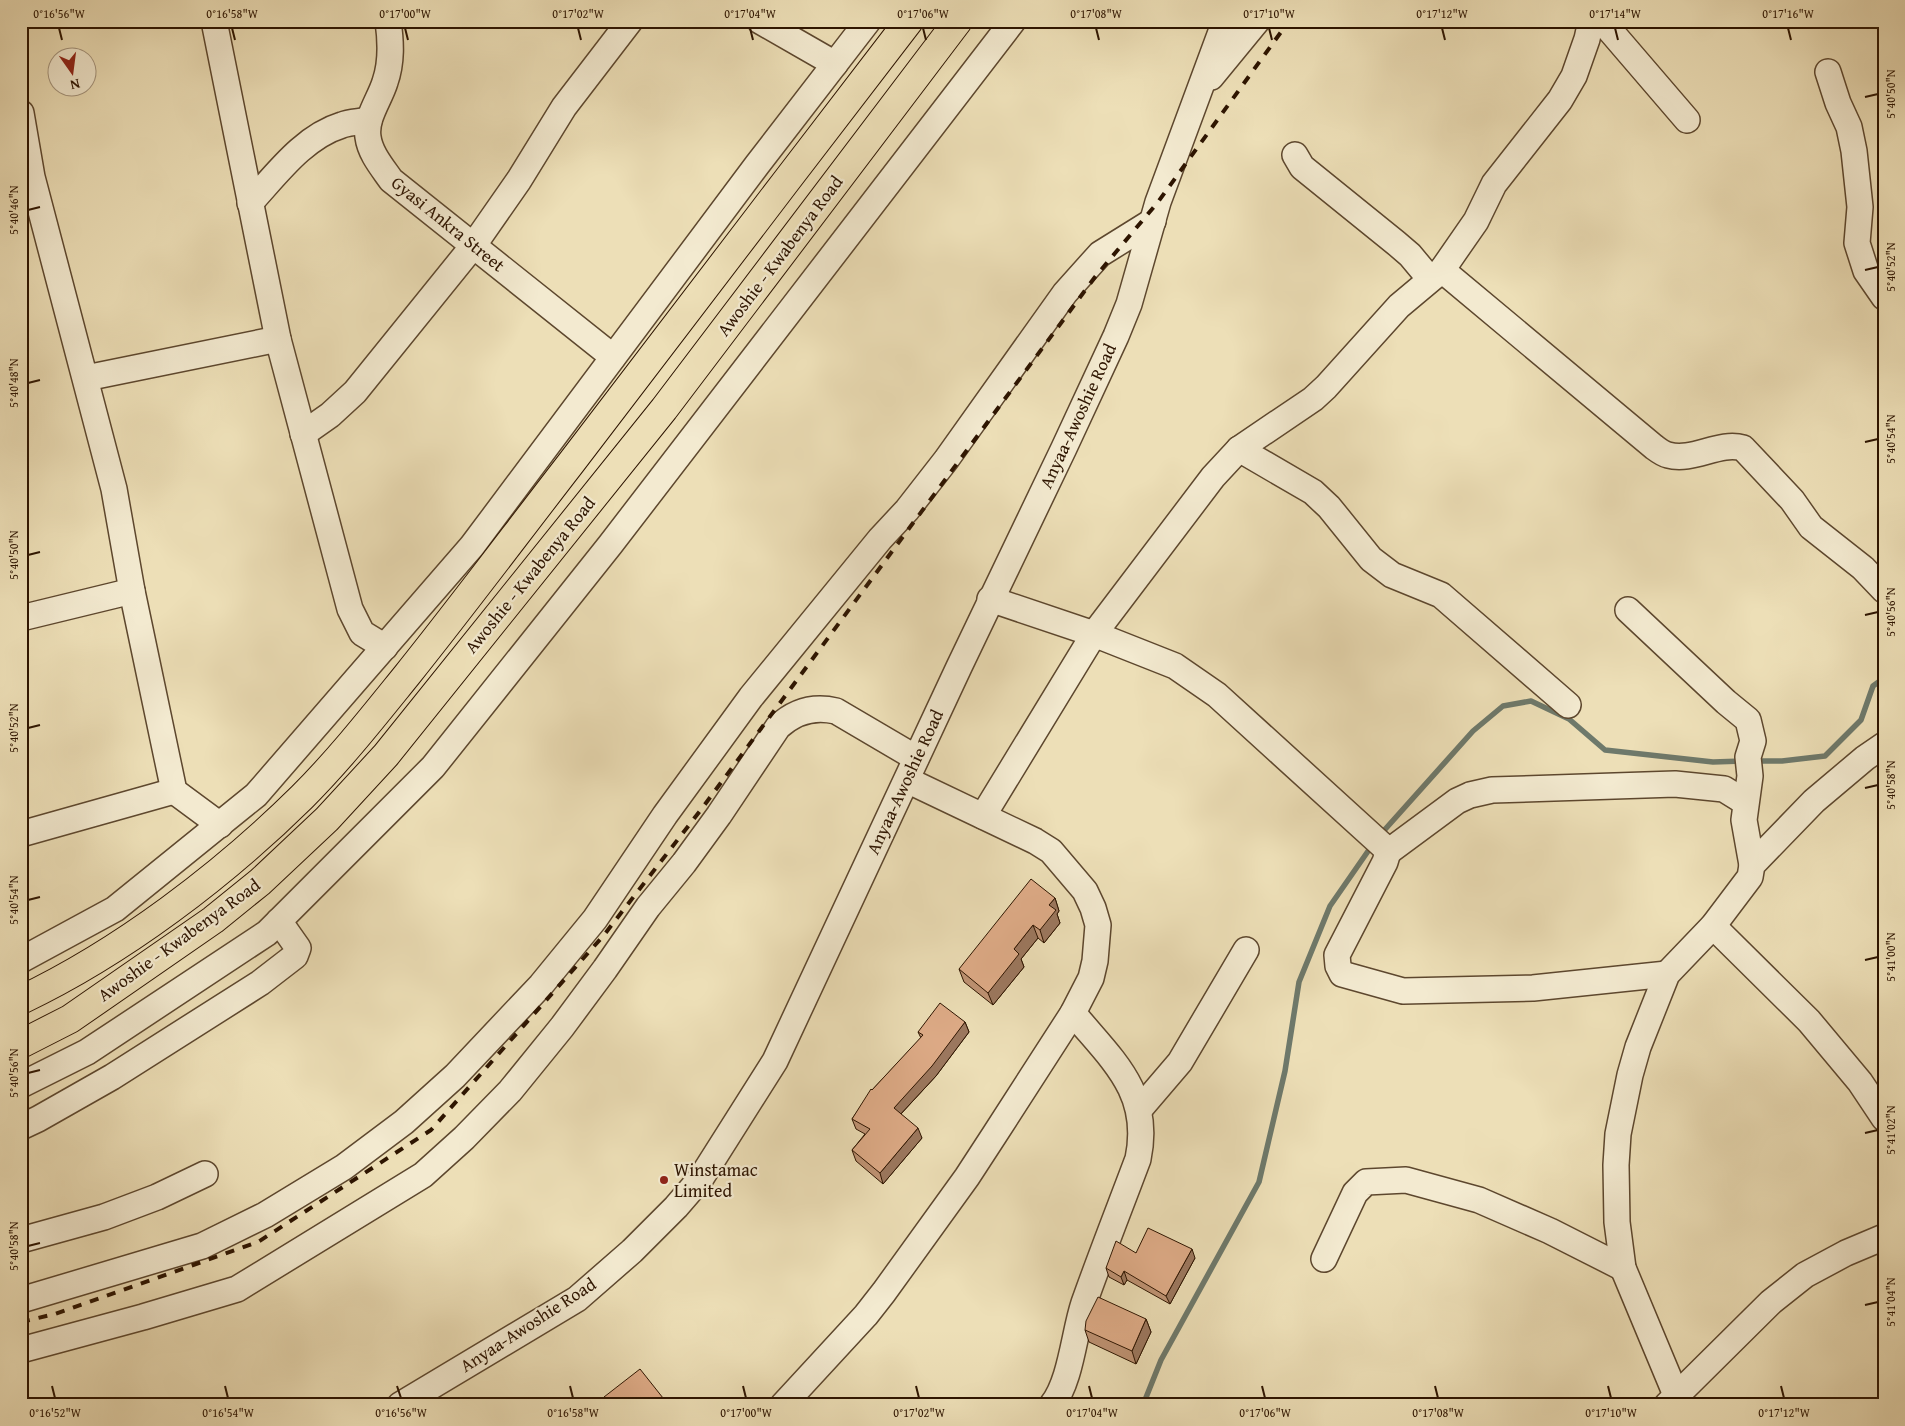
<svg xmlns="http://www.w3.org/2000/svg" width="1905" height="1426" font-family="'Gentium Book Plus',serif">
  <rect width="100%" height="100%" fill="#eddfb7"/>
  <filter id="stains"><feTurbulence type="fractalNoise" baseFrequency=".004" numOctaves="4"/><feColorMatrix values="0 0 0 0 .2 0 0 0 0 .09 0 0 0 0 .02 0 0 0 .5 -.17"/></filter>
  <radialGradient id="worn" r=".72"><stop offset=".6" stop-color="#630" stop-opacity="0"/><stop offset="1" stop-color="#630" stop-opacity=".3"/></radialGradient>
  <g fill="none" stroke-linecap="round" stroke-linejoin="round">
    <g stroke="#6e796b" stroke-width="5.5">
      <polyline points="1755,761 1782,761 1825,756 1861,720 1873,686 1884,678"/>
      <polyline points="1380,835 1473,731 1503,706 1531,701 1569,719 1605,750 1713,762 1743,761"/>
      <polyline points="1143,1405 1161,1360 1259,1182 1285,1071 1299,982 1330,906 1373,844"/>
    </g>
    <defs>
      <g id="minor">
        <polyline points="214,21 278,339 350,609 362,633 385,647"/>
        <path d="M 388,21 C 391,42 392,62 385,82 C 380,99 365,118 368,137 C 370,153 382,167 391,180 L 613,357"/>
        <polyline points="760,21 835,64"/>
        <polyline points="1602,21 1687,120"/>
        <polyline points="1828,72 1838,103 1849,127 1854,151 1860,207 1857,243 1866,271 1884,297"/>
        <polyline points="1211,77 1257,21"/>
        <polyline points="21,113 32,177 114,489 132,591 174,791 220,825"/>
        <polyline points="1295,155 1302,167 1396,243 1410,255 1430,279"/>
        <path d="M 250,203 C 276,175 303,137 342,125 C 350,122 360,122 369,120"/>
        <path d="M 1442,270 L 1654,447 C 1658,450 1663,454 1668,455 C 1693,462 1719,441 1743,448 L 1792,500 L 1811,527 L 1863,568 L 1884,590"/>
        <polyline points="86,378 278,339"/>
        <polyline points="303,434 330,415 355,392 473,246 519,180 564,107 630,21"/>
        <polyline points="1239,449 1313,492 1329,507 1371,559 1392,575 1441,595 1568,705"/>
        <polyline points="990,599 1094,634 1175,666 1217,695 1383,846 1388,852 1385,862 1337,955 1338,966 1342,974 1403,991 1533,988 1667,974"/>
        <polyline points="1628,610 1726,702 1748,720 1753,741 1748,757 1750,776 1744,820 1752,865"/>
        <polyline points="21,618 132,591"/>
        <polyline points="983,816 1094,634 1213,477 1239,449 1313,399 1326,387 1399,306 1442,270 1476,221 1494,184 1560,100 1574,76 1587,39 1591,21"/>
        <polyline points="21,834 174,791"/>
        <polyline points="1388,852 1457,801 1470,795 1492,790 1675,784 1724,789 1745,802"/>
        <polyline points="1713,926 1809,1021 1860,1082 1884,1118"/>
        <polyline points="21,960 115,909 256,795 472,546 757,165 868,21"/>
        <polyline points="21,1085 87,1052 267,933 433,767 610,545 1013,21"/>
        <polyline points="1139,1110 1180,1062 1246,950"/>
        <polyline points="21,1127 38,1119 112,1077 260,983 295,956 298,948 279,921"/>
        <polyline points="21,1240 104,1217 157,1197 205,1174"/>
        <polyline points="1324,1259 1355,1193 1366,1182 1406,1180 1479,1200 1550,1231 1623,1268"/>
        <polyline points="21,1300 202,1246 265,1215 344,1167 404,1122 455,1076 541,985 595,919 665,815 751,697 880,539 907,510 946,460 1065,293 1100,254 1153,221"/>
        <path d="M 21,1350 L 143,1317 L 237,1289 L 423,1175 L 464,1138 L 510,1091 L 562,1027 L 605,969 L 648,907 L 684,863 L 719,815 L 778,727 C 795,711 815,706 836,711 L 916,758"/>
        <polyline points="1676,1395 1623,1268 1617,1222 1616,1165 1618,1134 1630,1075 1638,1047 1667,974 1713,926 1750,877 1752,865 1814,801 1865,758 1884,745"/>
        <polyline points="400,1405 577,1299 632,1251 676,1207 701,1178 775,1061 959,667 1064,448 1116,336 1129,304 1158,202 1225,21"/>
        <polyline points="783,1405 866,1315 884,1292 967,1177 995,1134 1073,1013 1091,978 1095,961 1098,925 1093,908 1085,891 1051,851 1035,841 907,780"/>
        <path d="M 1052,1405 C 1071,1381 1074,1333 1084,1303 C 1101,1255 1120,1207 1138,1159 C 1152,1092 1112,1060 1073,1013"/>
        <polyline points="1667,1405 1771,1302 1805,1275 1846,1253 1884,1237"/>
      </g>
      <g id="major">
        <path d="M 21,1000 C 122,952 223,875 302,797 C 340,759 373,717 407,675 C 463,605 516,534 571,463 C 683,316 796,168 909,21"/>
        <polyline points="21,1044 70,1019 213,920 260,882 327,819 386,755 664,409 958,21"/>
      </g>
    </defs>
    <use href="#minor" stroke="#5d472e" stroke-width="28"/>
    <use href="#major" stroke="#2d1400" stroke-width="30"/>
    <use href="#minor" stroke="#f3ead0" stroke-width="25"/>
    <use href="#major" stroke="#eddfb7" stroke-width="28"/>
    <polyline stroke="#2d1400" stroke-width="4" stroke-dasharray="9 9" stroke-linecap="butt" points="21,1322 55,1314 258,1242 431,1130 604,935 703,807 1095,277 1158,202 1289,21"/>
  </g>
  <g fill="#c09475" stroke="#2d1400">
    <polygon points="1055,898 1059,911 1057,914 1060,923 1044,943 1038,938 1021,959 1024,967 993,1005 964,982 959,969"/>
    <polygon points="965,1022 969,1032 936,1076 901,1114 922,1138 883,1184 856,1161 852,1150 865,1134 856,1129 852,1119 872,1090 921,1038 918,1032"/>
    <polygon points="1136,1253 1195,1258 1170,1304 1127,1280 1124,1285 1109,1277 1106,1268"/>
    <polygon points="1146,1319 1151,1332 1136,1364 1089,1342 1085,1330"/>
    <polygon points="604,1397 667,1405 607,1405"/>
  </g>
  <g fill="#9c785f" stroke="#2d1400">
    <polygon points="1055,898 1059,911 1057,914 1060,923 1044,943 1040,930 1049,905"/>
    <polygon points="1033,925 1038,938 1021,959 1024,967 993,1005 988,993 1014,949"/>
    <polygon points="965,1022 969,1032 936,1076 897,1118 894,1108"/>
    <polygon points="918,1128 922,1138 883,1184 880,1173"/>
    <polygon points="1192,1249 1195,1258 1170,1304 1166,1296"/>
    <polygon points="1124,1271 1127,1280 1124,1285 1121,1277"/>
    <polygon points="1146,1319 1151,1332 1136,1364 1132,1351"/>
  </g>
  <g fill="#dfac88" stroke="#2d1400">
    <polygon points="1031,879 1055,898 1049,905 1056,910 1040,930 1033,925 1014,949 1019,954 988,993 959,969"/>
    <polygon points="940,1003 965,1022 932,1066 894,1108 918,1128 880,1173 852,1150 870,1129 852,1119 871,1089 872,1090 923,1035 918,1032"/>
    <polygon points="1148,1228 1192,1249 1166,1296 1124,1271 1121,1277 1106,1268 1116,1241 1136,1253"/>
    <polygon points="1098,1297 1146,1319 1132,1351 1085,1330 1086,1321"/>
    <polygon points="640,1369 667,1403 665,1405 610,1405 604,1397"/>
  </g>
  <path fill="none" stroke="#2d1400" stroke-width="2" d="M 59,28 L 62,40M 232,28 L 235,40M 405,28 L 408,40M 578,28 L 581,40M 750,28 L 753,40M 923,28 L 926,40M 1096,28 L 1099,40M 1269,28 L 1272,40M 1442,28 L 1445,40M 1615,28 L 1618,40M 1788,28 L 1791,40M 1865,97 L 1878,94M 28,210 L 40,207M 1865,270 L 1878,267M 28,383 L 40,380M 1865,442 L 1878,439M 28,555 L 40,552M 1865,615 L 1878,612M 28,728 L 40,725M 1865,788 L 1878,785M 28,900 L 40,897M 1865,960 L 1878,957M 28,1073 L 40,1070M 1865,1133 L 1878,1130M 28,1246 L 40,1243M 1865,1305 L 1878,1302M 52,1386 L 55,1398M 225,1386 L 228,1398M 397,1386 L 401,1398M 570,1386 L 573,1398M 743,1386 L 746,1398M 916,1386 L 919,1398M 1089,1386 L 1092,1398M 1262,1386 L 1265,1398M 1435,1386 L 1438,1398M 1608,1386 L 1611,1398M 1781,1386 L 1784,1398"/>
  <circle fill="#8f2418" stroke="#f3ead0" stroke-width="2" cx="664" cy="1180" r="5"/>
  <g text-anchor="middle" stroke-width="4.5" stroke-linejoin="round" paint-order="stroke">
    <g font-size="18" fill="#2d1400" stroke="#f3ead0">
      <text transform="translate(448 224) rotate(39)" y="6">Gyasi Ankra Street</text>
      <text transform="translate(780 256) rotate(-53)" y="6">Awoshie - Kwabenya Road</text>
      <text transform="translate(1078 416) rotate(-65)" y="6">Anyaa-Awoshie Road</text>
      <text transform="translate(530 575) rotate(-51)" y="6">Awoshie - Kwabenya Road</text>
      <text transform="translate(905 782) rotate(-65)" y="6">Anyaa-Awoshie Road</text>
      <text transform="translate(179 940) rotate(-36)" y="6">Awoshie - Kwabenya Road</text>
      <text transform="translate(528 1325) rotate(-33)" y="6">Anyaa-Awoshie Road</text>
    </g>
    <g font-size="18" fill="#2d1400" stroke="#f3ead0" text-anchor="start">
      <text x="674" y="1176">Winstamac<tspan x="674" dy="21">Limited</tspan></text>
    </g>
  </g>
  <rect width="1905" height="1426" fill="none" stroke="#eddfb7" stroke-width="55"/>
  <g transform="translate(72 72) rotate(166)"><circle r="24" fill="#f3ead0" stroke="#a4947d"/>
  <path d="M0-4L9 19L0 12L-9 19Z" fill="#8f2418"/>
  <text y="-8" font-size="14" font-weight="bold" text-anchor="middle" fill="#2d1400">N</text>
  </g>
  <rect x="28" y="28" width="1850" height="1370" fill="none" stroke="#2d1400" stroke-width="2"/>
  <g font-size="12" text-anchor="middle" fill="#2d1400">
    <text x="59" y="18">0°16'56"W</text>
    <text x="232" y="18">0°16'58"W</text>
    <text x="405" y="18">0°17'00"W</text>
    <text x="578" y="18">0°17'02"W</text>
    <text x="750" y="18">0°17'04"W</text>
    <text x="923" y="18">0°17'06"W</text>
    <text x="1096" y="18">0°17'08"W</text>
    <text x="1269" y="18">0°17'10"W</text>
    <text x="1442" y="18">0°17'12"W</text>
    <text x="1615" y="18">0°17'14"W</text>
    <text x="1788" y="18">0°17'16"W</text>
    <text transform="translate(1891 94) rotate(-90)" y="4">5°40'50"N</text>
    <text transform="translate(14 210) rotate(-90)" y="4">5°40'46"N</text>
    <text transform="translate(1891 267) rotate(-90)" y="4">5°40'52"N</text>
    <text transform="translate(14 383) rotate(-90)" y="4">5°40'48"N</text>
    <text transform="translate(1891 439) rotate(-90)" y="4">5°40'54"N</text>
    <text transform="translate(14 555) rotate(-90)" y="4">5°40'50"N</text>
    <text transform="translate(1891 612) rotate(-90)" y="4">5°40'56"N</text>
    <text transform="translate(14 728) rotate(-90)" y="4">5°40'52"N</text>
    <text transform="translate(1891 785) rotate(-90)" y="4">5°40'58"N</text>
    <text transform="translate(14 900) rotate(-90)" y="4">5°40'54"N</text>
    <text transform="translate(1891 957) rotate(-90)" y="4">5°41'00"N</text>
    <text transform="translate(14 1073) rotate(-90)" y="4">5°40'56"N</text>
    <text transform="translate(1891 1130) rotate(-90)" y="4">5°41'02"N</text>
    <text transform="translate(14 1246) rotate(-90)" y="4">5°40'58"N</text>
    <text transform="translate(1891 1302) rotate(-90)" y="4">5°41'04"N</text>
    <text x="55" y="1417">0°16'52"W</text>
    <text x="228" y="1417">0°16'54"W</text>
    <text x="401" y="1417">0°16'56"W</text>
    <text x="573" y="1417">0°16'58"W</text>
    <text x="746" y="1417">0°17'00"W</text>
    <text x="919" y="1417">0°17'02"W</text>
    <text x="1092" y="1417">0°17'04"W</text>
    <text x="1265" y="1417">0°17'06"W</text>
    <text x="1438" y="1417">0°17'08"W</text>
    <text x="1611" y="1417">0°17'10"W</text>
    <text x="1784" y="1417">0°17'12"W</text>
  </g>
  <rect width="100%" height="100%" filter="url(#stains)"/>
  <rect width="100%" height="100%" fill="url(#worn)"/>
</svg>
